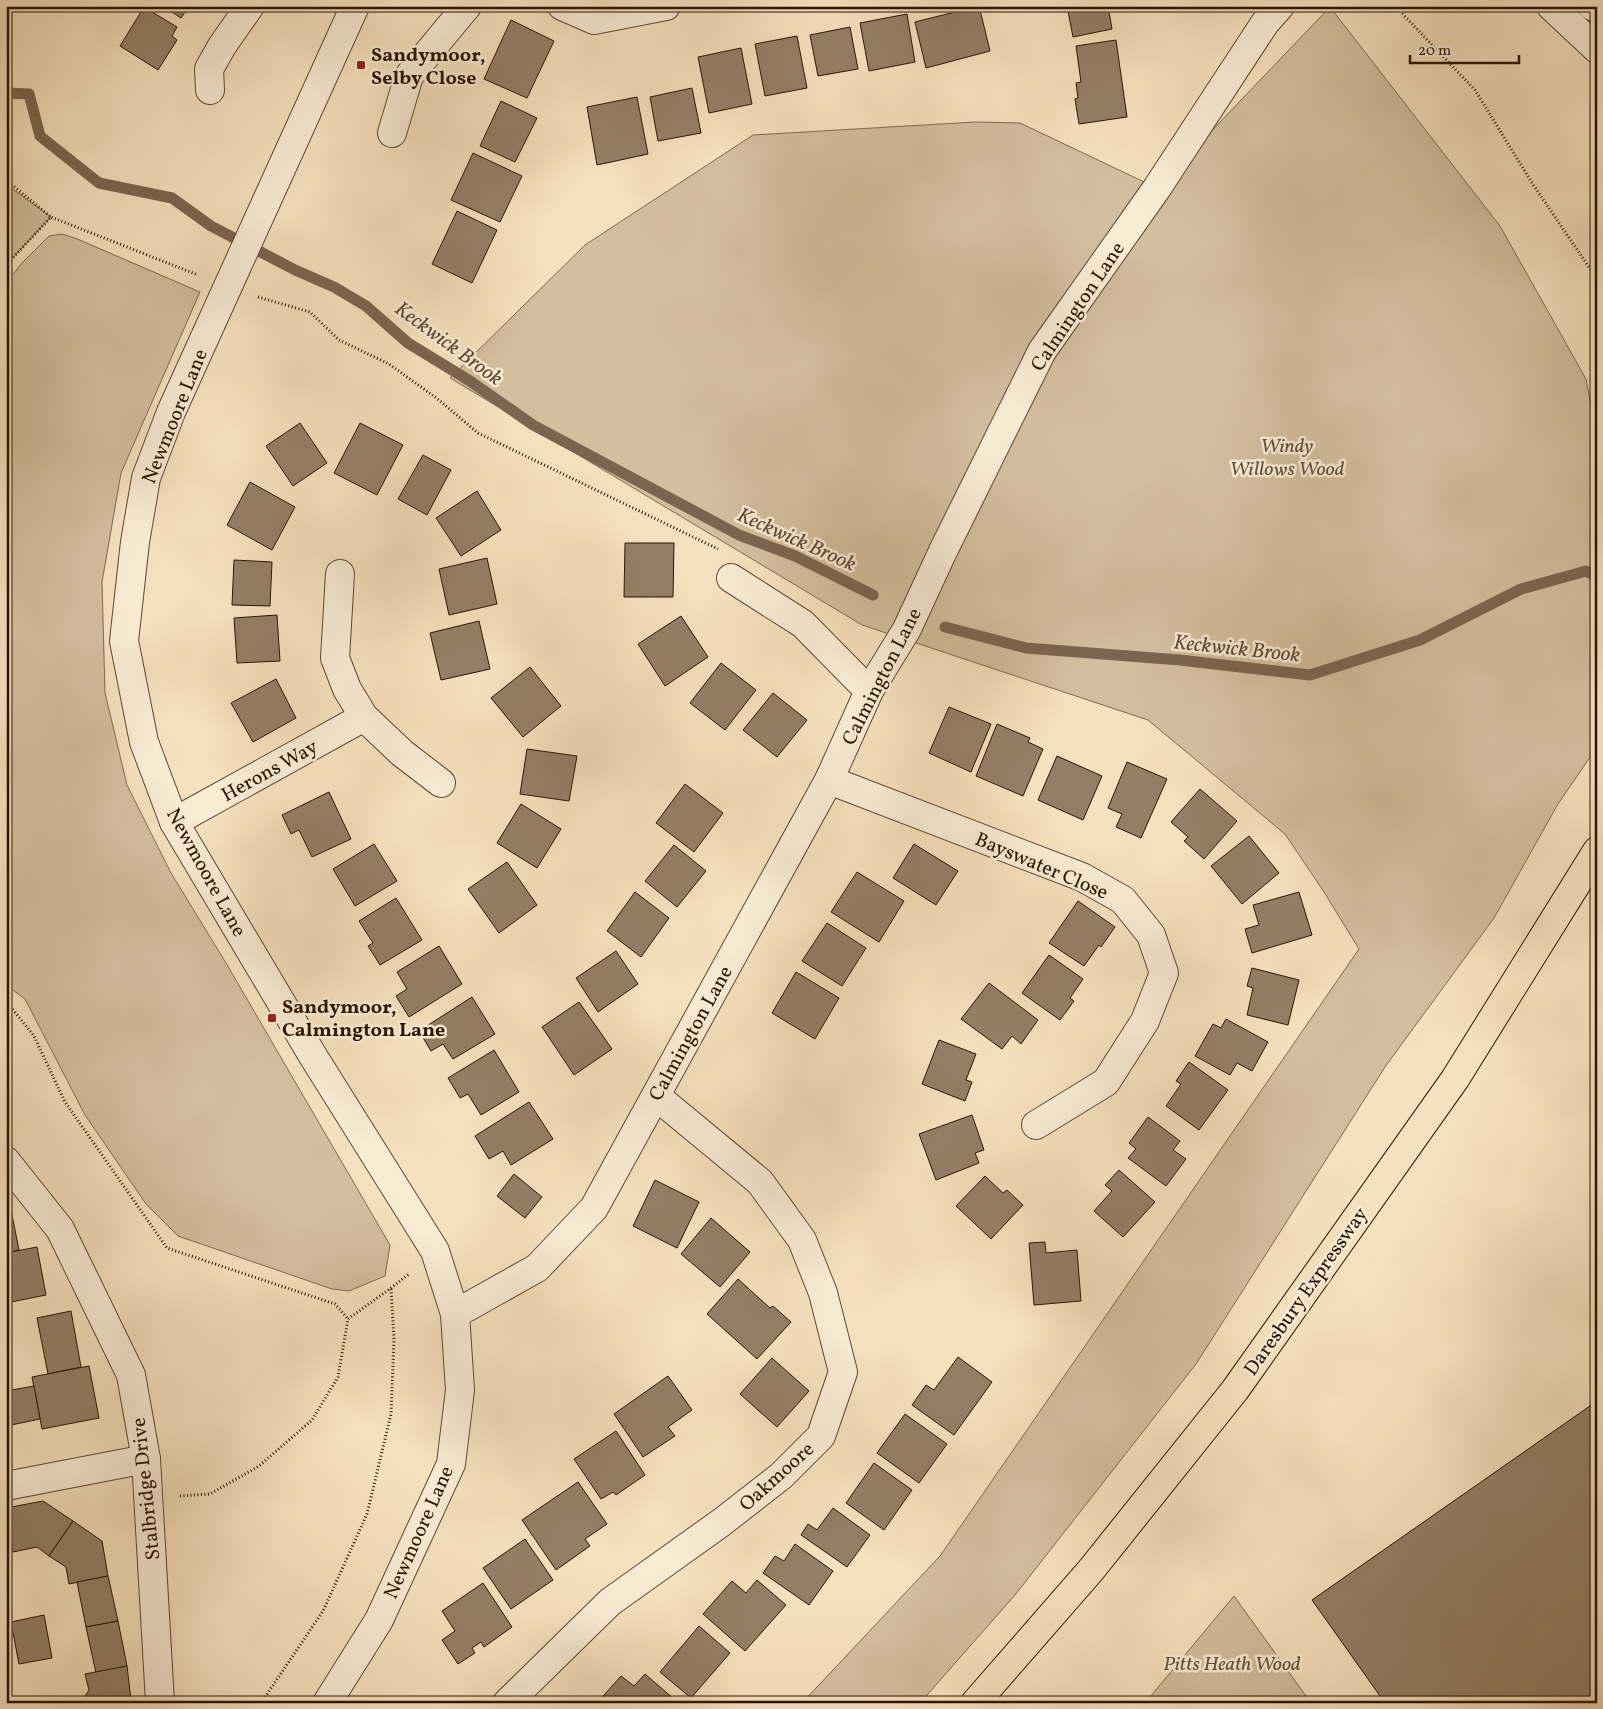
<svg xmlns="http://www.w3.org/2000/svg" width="1603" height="1709" font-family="Vollkorn,serif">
  <rect width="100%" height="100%" fill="#f6e1be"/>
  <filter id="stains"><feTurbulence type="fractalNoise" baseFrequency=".004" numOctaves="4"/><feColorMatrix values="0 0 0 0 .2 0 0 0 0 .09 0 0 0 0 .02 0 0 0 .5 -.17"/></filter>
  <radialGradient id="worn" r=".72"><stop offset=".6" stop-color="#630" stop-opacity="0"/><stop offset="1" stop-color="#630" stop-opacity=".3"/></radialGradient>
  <g fill="#d3be9e" stroke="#7e6951">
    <polygon points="1330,7 1500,226 1586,379 1597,437 1597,747 1558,804 1494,918 1385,1067 1196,1364 1015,1595 920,1703 802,1703 940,1556 1359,949 1324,892 1285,834 1148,720 862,625 450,378 585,245 753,135 975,122 1020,123 1157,188"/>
    <polygon points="6,184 51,217 6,265"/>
    <polygon points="62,234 75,238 200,292 121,473 102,582 105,693 127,785 171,873 226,963 390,1245 385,1276 349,1291 332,1289 178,1236 146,1204 85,1115 25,999 6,985 6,283 22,263 49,236"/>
    <polygon points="1234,1596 1311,1703 1145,1703"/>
  </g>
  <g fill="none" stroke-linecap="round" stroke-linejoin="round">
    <g stroke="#7b654e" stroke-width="11">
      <polyline points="6,93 29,94 40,136 99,183 172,198 211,226 295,270 334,287 366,306 408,343 470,381 533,425 739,535 795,556 873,595"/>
      <polyline points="945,627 1026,648 1180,660 1310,675 1420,640 1521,589 1586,571 1597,577"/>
    </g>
  </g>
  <g fill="#947f65" stroke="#2a1404">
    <polygon points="163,6 189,6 181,18"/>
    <polygon points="979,6 990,51 926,68 915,22"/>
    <polygon points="1067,6 1108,6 1112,29 1073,37"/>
    <polygon points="144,7 177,27 172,36 177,40 158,70 120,46"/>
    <polygon points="907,14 915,62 869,71 860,23"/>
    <polygon points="511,20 554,41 527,98 484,79"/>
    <polygon points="850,27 858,69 818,76 810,35"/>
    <polygon points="797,36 807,88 765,96 755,44"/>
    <polygon points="1116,40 1127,117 1079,124 1075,99 1078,98 1076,83 1081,82 1076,46"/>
    <polygon points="741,48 752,104 709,113 698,57"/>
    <polygon points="692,88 701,133 658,141 650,97"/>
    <polygon points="637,97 648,154 597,165 587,107"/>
    <polygon points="501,101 537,118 515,162 480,146"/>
    <polygon points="473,153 522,176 500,222 451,200"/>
    <polygon points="457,211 497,230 472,283 432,264"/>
    <polygon points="300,423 327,463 293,486 266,446"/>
    <polygon points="360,423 403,445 377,495 334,473"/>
    <polygon points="423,455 451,470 427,515 398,499"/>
    <polygon points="250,482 295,507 272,550 227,525"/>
    <polygon points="477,491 501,530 461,556 436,518"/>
    <polygon points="625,543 674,543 673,597 624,597"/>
    <polygon points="487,558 497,604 449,615 439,569"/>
    <polygon points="234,560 272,562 270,606 232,605"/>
    <polygon points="277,615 280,661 237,663 234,618"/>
    <polygon points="681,616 708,657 665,686 638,644"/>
    <polygon points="479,621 490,669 441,680 430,633"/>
    <polygon points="721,663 756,690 725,730 690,703"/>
    <polygon points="530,667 561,706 523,737 491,698"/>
    <polygon points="276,679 296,718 253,742 231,703"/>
    <polygon points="773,693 807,720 777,757 743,730"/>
    <polygon points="949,707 991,724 971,772 929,753"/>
    <polygon points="997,724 1030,738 1028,742 1043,749 1023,796 976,776"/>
    <polygon points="527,749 577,756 569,801 520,794"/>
    <polygon points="1057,756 1102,776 1083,820 1038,800"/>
    <polygon points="1127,762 1167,779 1141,838 1116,827 1122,814 1108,808"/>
    <polygon points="685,784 723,813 694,852 656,823"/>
    <polygon points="1200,789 1237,821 1204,859 1184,841 1188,837 1171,822"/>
    <polygon points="329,792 351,839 312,857 299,830 291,834 282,815"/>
    <polygon points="521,804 561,829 537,868 497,843"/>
    <polygon points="1249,836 1279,873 1242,904 1211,866"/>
    <polygon points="374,844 397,881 355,906 333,869"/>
    <polygon points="914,844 958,871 936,905 893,878"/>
    <polygon points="674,845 706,871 677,907 645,881"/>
    <polygon points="507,862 537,905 499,933 468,889"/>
    <polygon points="857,872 904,901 879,942 831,912"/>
    <polygon points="635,892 669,918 641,957 607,931"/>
    <polygon points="1299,892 1312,935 1252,953 1245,929 1259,925 1253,905"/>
    <polygon points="396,898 422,940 380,965 368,946 373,943 359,921"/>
    <polygon points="1078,901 1115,927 1101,947 1099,945 1084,966 1049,943"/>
    <polygon points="827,923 866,948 842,986 802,961"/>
    <polygon points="439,946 462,984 409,1017 396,996 407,989 397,972"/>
    <polygon points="616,951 638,984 598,1012 576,978"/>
    <polygon points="1049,955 1083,979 1070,998 1074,1001 1060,1020 1022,993"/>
    <polygon points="1252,968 1299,980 1288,1025 1247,1015 1253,988 1247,986"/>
    <polygon points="796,972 839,998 815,1039 772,1013"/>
    <polygon points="989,983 1038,1020 1021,1044 1012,1036 1002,1049 961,1019"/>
    <polygon points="472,997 495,1034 453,1059 443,1044 431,1051 419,1031"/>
    <polygon points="579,1002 612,1049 574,1075 542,1027"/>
    <polygon points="1226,1019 1268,1042 1252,1071 1237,1063 1230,1075 1195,1056 1213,1024 1221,1028"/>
    <polygon points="939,1040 976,1054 966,1080 972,1082 965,1101 922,1084"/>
    <polygon points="494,1050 519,1092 481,1115 468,1094 460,1098 448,1078"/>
    <polygon points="1189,1062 1228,1090 1199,1130 1166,1106 1181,1084 1176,1081"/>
    <polygon points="529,1102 553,1139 511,1165 503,1151 489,1159 475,1136"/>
    <polygon points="972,1115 984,1150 975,1153 979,1163 936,1180 919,1134"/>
    <polygon points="1148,1117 1180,1141 1173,1150 1186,1159 1166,1186 1128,1158 1136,1149 1129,1143"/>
    <polygon points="1119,1170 1155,1202 1123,1237 1094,1211 1112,1191 1105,1185"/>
    <polygon points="514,1174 542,1197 525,1218 497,1196"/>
    <polygon points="985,1176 1003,1193 1007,1190 1023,1205 991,1239 956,1206"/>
    <polygon points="655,1180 699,1202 677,1248 633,1226"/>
    <polygon points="6,1210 11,1210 19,1250 6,1253"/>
    <polygon points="711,1218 750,1252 720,1287 681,1254"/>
    <polygon points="1045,1242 1046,1253 1077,1250 1081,1301 1034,1305 1029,1243"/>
    <polygon points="37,1247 46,1295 6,1303 6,1253"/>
    <polygon points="738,1279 770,1308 773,1306 791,1322 757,1359 707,1314"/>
    <polygon points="71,1311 81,1367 48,1374 37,1318"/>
    <polygon points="958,1357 992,1382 954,1435 912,1405 926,1385 934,1390"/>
    <polygon points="772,1358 809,1391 777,1427 740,1394"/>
    <polygon points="89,1366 99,1418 42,1429 32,1377"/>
    <polygon points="668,1376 692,1410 668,1427 675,1436 643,1457 614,1414"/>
    <polygon points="34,1386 40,1419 6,1426 6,1391"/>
    <polygon points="1597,1401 1597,1703 1385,1703 1312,1600"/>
    <polygon points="905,1414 947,1444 919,1483 877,1453"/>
    <polygon points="616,1431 645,1475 616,1495 613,1492 601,1499 574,1459"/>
    <polygon points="874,1463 912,1490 884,1530 846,1503"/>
    <polygon points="578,1482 607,1524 585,1539 590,1546 556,1570 522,1520"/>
    <polygon points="43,1501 73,1521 49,1556 37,1547 13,1552 6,1518 6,1508"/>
    <polygon points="833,1508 870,1535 847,1567 801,1535 808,1524 817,1530"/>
    <polygon points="73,1521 102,1541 108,1576 69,1584 66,1567 49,1556"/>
    <polygon points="525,1539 553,1580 511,1609 483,1568"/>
    <polygon points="6,1542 12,1569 6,1571"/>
    <polygon points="795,1544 833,1571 809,1605 763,1573 775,1556 784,1561"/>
    <polygon points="108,1576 118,1621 86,1627 77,1582"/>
    <polygon points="757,1580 786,1605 745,1651 703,1614 732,1581 746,1593"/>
    <polygon points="483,1583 512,1627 484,1647 481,1642 472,1648 475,1653 458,1664 442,1640 455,1631 442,1611"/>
    <polygon points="44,1615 52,1658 19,1664 11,1622"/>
    <polygon points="118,1621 127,1666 96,1673 86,1627"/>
    <polygon points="699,1626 730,1653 691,1698 660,1672"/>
    <polygon points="127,1666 131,1700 129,1703 81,1703 89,1690 85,1674"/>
    <polygon points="645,1674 674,1699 670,1703 597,1703 621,1676 634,1686"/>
  </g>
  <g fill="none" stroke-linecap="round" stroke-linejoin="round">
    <defs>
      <g id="minor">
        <polyline points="562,6 594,20 666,6"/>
        <polyline points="1551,6 1597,49"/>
        <polyline points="1592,6 1597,8"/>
        <polyline points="210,90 209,69 222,46 250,6"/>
        <polyline points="392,133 409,76 467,6"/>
        <polyline points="340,574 335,658 347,689 364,717 402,753 441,783"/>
        <polyline points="731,578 803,624 869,691"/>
        <polyline points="829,780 1082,877 1123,900 1151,935 1164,973 1145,1021 1106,1082 1036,1125"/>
        <polyline points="174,822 364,717"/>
        <polyline points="6,1161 60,1229 131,1375 146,1459 160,1703"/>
        <polyline points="455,1314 537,1268 594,1208 829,780 869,691 907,629 943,551 1042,351 1157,188 1265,23 1280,6"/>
        <polyline points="6,1486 146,1459"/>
        <polyline points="327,1703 379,1620 451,1464 460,1390 455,1314 435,1251 313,1056 174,822 144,742 124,641 135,542 146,478 171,412 355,6"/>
        <polyline points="507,1703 610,1602 722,1522 781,1476 821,1436 843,1372 823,1293 802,1240 760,1182 656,1096"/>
      </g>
      <polyline id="major" points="975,1703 1091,1570 1235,1390 1455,1079 1597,851"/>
    </defs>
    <use href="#minor" stroke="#5d4732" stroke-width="30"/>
    <use href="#major" stroke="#2a1404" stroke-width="30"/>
    <g stroke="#2a1404" stroke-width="3" stroke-dasharray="1 2.5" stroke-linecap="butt">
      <polyline points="1395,6 1475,90 1534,186 1597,279"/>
      <polyline points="6,180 51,217"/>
      <polyline points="6,265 51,217 198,275"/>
      <polyline points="258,297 310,312 339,340 389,364 435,397 478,433 718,549"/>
      <polyline points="6,1001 34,1036 65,1102 167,1248 335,1304 348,1319"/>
      <polyline points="180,1496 210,1494 259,1466 312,1420 338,1377 348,1319 391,1288 409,1274"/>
      <polyline points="261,1703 323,1611 367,1514 391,1414 394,1339 391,1288"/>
    </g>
    <use href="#minor" stroke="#f9ecd5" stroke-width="28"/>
    <use href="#major" stroke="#f6e1be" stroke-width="28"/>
  </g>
  <g fill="#8f2418" stroke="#f9ecd5" stroke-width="2">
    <rect x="356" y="60" width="10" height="10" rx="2.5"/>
    <rect x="267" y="1013" width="10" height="10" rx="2.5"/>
  </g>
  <g text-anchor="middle" stroke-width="5" stroke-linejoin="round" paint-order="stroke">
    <g font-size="20" font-weight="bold" fill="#2a1404" stroke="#f9ecd5" text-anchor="start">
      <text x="371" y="61">Sandymoor,<tspan x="371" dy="23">Selby Close</tspan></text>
      <text x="282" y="1013">Sandymoor,<tspan x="282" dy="23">Calmington Lane</tspan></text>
    </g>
    <g font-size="20" fill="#2a1404" stroke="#f9ecd5">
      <text transform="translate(1077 306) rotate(-56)" y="7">Calmington Lane</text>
      <text transform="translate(174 416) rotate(-68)" y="7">Newmoore Lane</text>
      <text transform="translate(881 676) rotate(-63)" y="7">Calmington Lane</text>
      <text transform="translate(269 770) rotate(-29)" y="7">Herons Way</text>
      <text transform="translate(1042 865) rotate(23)" y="7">Bayswater Close</text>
      <text transform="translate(207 872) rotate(61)" y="7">Newmoore Lane</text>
      <text transform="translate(690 1033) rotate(-61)" y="7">Calmington Lane</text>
      <text transform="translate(1305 1291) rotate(-55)" y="7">Daresbury Expressway</text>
      <text transform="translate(776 1476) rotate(-42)" y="7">Oakmoore</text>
      <text transform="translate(145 1489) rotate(-96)" y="7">Stalbridge Drive</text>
      <text transform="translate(418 1532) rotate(-66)" y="7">Newmoore Lane</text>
    </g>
    <g font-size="20" font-style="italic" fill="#65503a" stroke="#f9ecd5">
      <text x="1287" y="452">Windy<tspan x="1287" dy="23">Willows Wood</tspan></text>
      <text x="1232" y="1670">Pitts Heath Wood</text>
    </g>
    <g font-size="21" font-style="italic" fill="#604a35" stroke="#f9ecd5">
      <text transform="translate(449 343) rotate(36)" y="7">Keckwick Brook</text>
      <text transform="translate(797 539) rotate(24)" y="7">Keckwick Brook</text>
      <text transform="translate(1237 648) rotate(6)" y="7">Keckwick Brook</text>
    </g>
  </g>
  <rect width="1603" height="1709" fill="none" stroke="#f6e1be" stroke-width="25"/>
  <rect x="8" y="8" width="1588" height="1694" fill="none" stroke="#2a1404" stroke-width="2.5"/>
  <rect x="12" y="12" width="1578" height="1684" fill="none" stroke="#2a1404"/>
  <path d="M1410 55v8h109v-8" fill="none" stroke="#2a1404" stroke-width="2.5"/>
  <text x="1418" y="55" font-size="15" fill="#2a1404" stroke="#f9ecd5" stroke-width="4" paint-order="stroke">20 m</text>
  <rect width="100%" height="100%" filter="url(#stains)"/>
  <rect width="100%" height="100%" fill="url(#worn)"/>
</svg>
